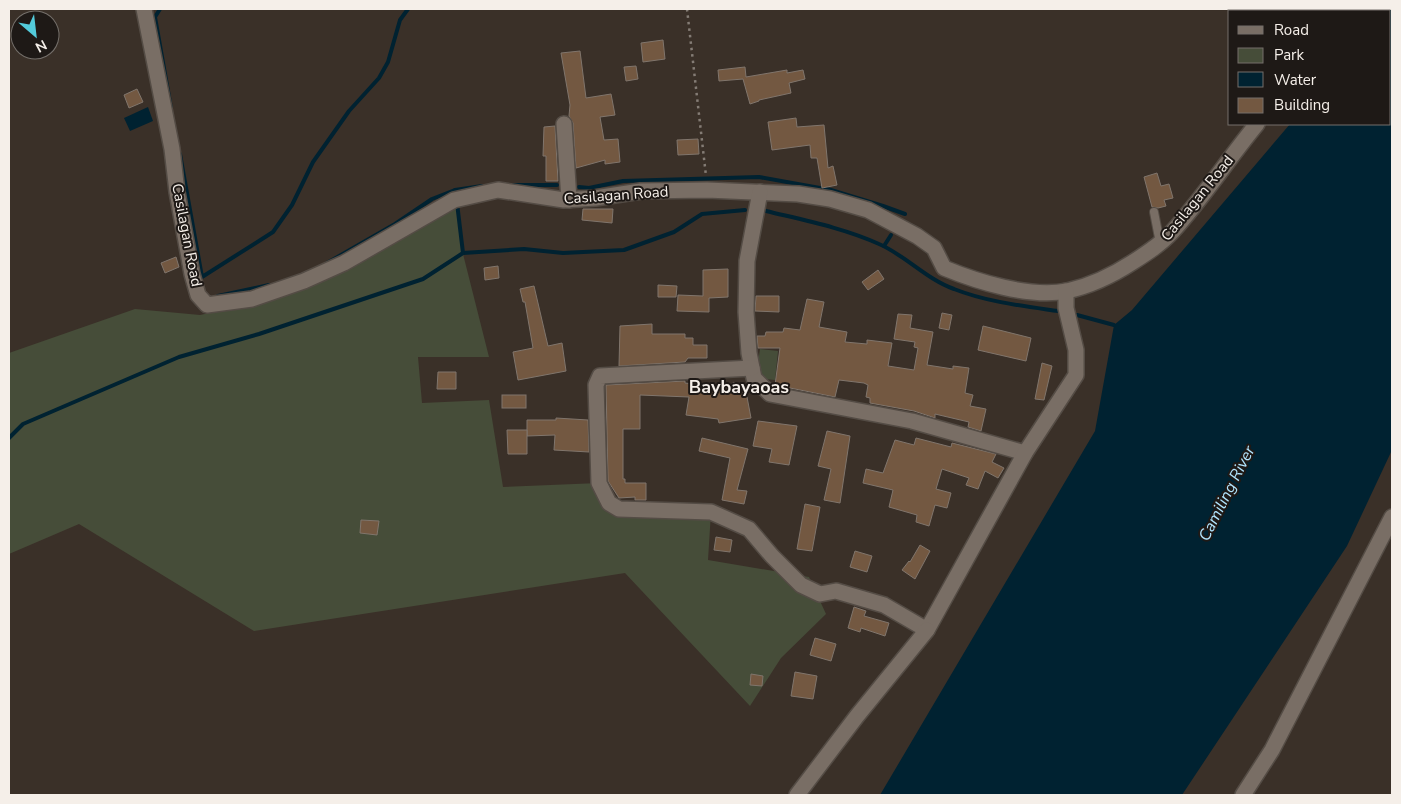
<svg xmlns="http://www.w3.org/2000/svg" width="1401" height="804" font-family="'Nunito Sans',sans-serif">
  <rect width="100%" height="100%" fill="#3a3028"/>
  <g fill="#464d39">
    <polygon points="456,200 463,254 489,357 418,357 422,403 489,400 503,487 599,483 609,503 711,512 708,560 809,577 826,614 781,658 750,706 625,573 254,631 79,524 9,554 9,353 135,309 200,315 247,305"/>
    <polygon points="760,349 778,351 775,380 756,378"/>
  </g>
  <g fill="#002231">
    <polygon points="1383,9 1392,9 1392,450 1347,546 1182,795 880,795 1095,431 1114,325 1132,310 1290,124 1390,124 1390,11 1382,11"/>
    <polygon points="148,107 153,121 130,131 124,118"/>
  </g>
  <g fill="none" stroke-linecap="round" stroke-linejoin="round">
    <g stroke="#002231" stroke-width="4">
      <polyline points="160,9 155,17 171,108"/>
      <polyline points="180,154 202,277 273,232 292,205 313,162 349,111 379,78 388,62 400,20 408,9"/>
      <polyline points="509,185 557,185"/>
      <polyline points="579,187 589,188 623,181 759,177 831,190 883,206 905,214"/>
      <polyline points="455,190 482,186"/>
      <path d="M 766,211 C 803,220 844,228 879,244 C 905,255 926,279 954,289 C 987,302 1023,306 1058,311"/>
      <polyline points="884,246 891,235"/>
      <polyline points="463,253 524,249 563,253 624,250 674,232 702,214 745,210"/>
      <polyline points="327,263 395,224 432,199 455,190"/>
      <polyline points="218,296 269,285"/>
      <polyline points="1077,315 1114,325"/>
      <polyline points="9,438 23,424 179,357 259,334 423,279 463,253 457,203"/>
    </g>
  </g>
  <g fill="#735841" stroke="#80756c">
    <polygon points="663,40 665,59 643,62 641,43"/>
    <polygon points="580,51 586,98 611,94 615,115 600,117 604,140 618,139 620,162 605,164 605,160 576,168 573,123 569,116 570,105 561,53"/>
    <polygon points="636,66 638,79 626,81 624,67"/>
    <polygon points="745,67 746,77 787,70 787,73 803,70 805,79 789,83 791,93 759,100 759,101 750,104 743,79 719,81 718,70"/>
    <polygon points="137,89 143,102 129,108 124,95"/>
    <polygon points="796,118 797,127 824,125 828,168 833,166 837,185 822,188 817,158 811,158 810,145 772,150 768,122"/>
    <polygon points="555,126 558,181 546,181 546,156 543,156 544,127"/>
    <polygon points="698,139 699,154 678,155 677,140"/>
    <polygon points="1157,173 1161,186 1169,184 1173,198 1164,200 1166,206 1158,208 1152,207 1144,177"/>
    <polygon points="583,209 613,209 612,223 582,220"/>
    <polygon points="176,257 179,267 165,273 161,263"/>
    <polygon points="498,266 499,278 485,280 484,268"/>
    <polygon points="728,269 728,297 709,298 709,312 677,311 678,295 703,296 703,270"/>
    <polygon points="878,270 884,279 868,290 862,282"/>
    <polygon points="658,285 677,286 676,297 658,297"/>
    <polygon points="534,286 548,346 562,343 566,371 518,380 513,352 533,348 525,302 523,302 520,289"/>
    <polygon points="756,296 779,296 779,312 755,311"/>
    <polygon points="807,299 824,302 819,327 847,332 845,342 867,344 867,340 892,343 888,366 914,370 918,348 914,347 915,342 894,339 898,314 912,315 910,328 933,332 927,365 953,369 953,366 969,368 965,393 973,395 970,406 986,409 981,431 968,427 969,422 935,414 935,418 914,411 870,403 870,398 866,397 868,385 864,383 839,380 835,397 775,385 780,348 758,348 757,336 765,336 766,332 783,332 784,328 800,330"/>
    <polygon points="942,313 952,315 949,330 939,328"/>
    <polygon points="652,324 652,334 685,334 685,338 693,338 693,345 707,345 707,358 688,358 685,362 619,366 620,326"/>
    <polygon points="983,326 1031,338 1026,361 978,350"/>
    <polygon points="1042,363 1052,366 1044,400 1035,399"/>
    <polygon points="438,372 456,372 456,389 437,389"/>
    <polygon points="685,381 685,383 727,388 734,382 747,397 751,418 719,423 718,419 686,415 689,397 640,395 640,429 623,429 623,479 625,479 625,483 646,483 646,500 635,500 635,497 619,498 608,481 606,385"/>
    <rect x="502" y="395" width="24" height="13"/>
    <polygon points="556,418 588,420 589,452 554,450 555,435 527,436 527,420 556,420"/>
    <polygon points="758,421 797,426 789,465 769,462 772,449 753,446"/>
    <polygon points="507,430 527,430 527,454 508,454"/>
    <polygon points="827,431 850,436 840,503 824,500 831,469 818,466"/>
    <polygon points="702,438 748,449 737,490 747,491 744,504 722,500 730,458 699,451"/>
    <polygon points="916,438 951,447 952,443 996,454 992,462 1004,468 998,478 985,471 978,489 966,485 969,478 942,469 936,489 951,493 947,508 935,505 929,526 916,522 917,515 889,507 893,490 863,483 866,469 883,473 895,440 914,445"/>
    <polygon points="805,504 820,507 812,551 797,549"/>
    <polygon points="361,520 379,521 377,535 360,533"/>
    <polygon points="716,537 732,540 730,552 714,550"/>
    <polygon points="920,545 930,551 915,579 902,570 909,561 910,562"/>
    <polygon points="855,551 872,556 867,572 850,567"/>
    <polygon points="854,607 866,611 864,616 889,623 885,636 861,628 860,632 848,628"/>
    <polygon points="815,638 836,644 831,661 810,655"/>
    <polygon points="795,672 817,676 813,699 791,696"/>
    <polygon points="751,674 763,676 762,686 750,685"/>
  </g>
  <g fill="none" stroke-linecap="round" stroke-linejoin="round">
    <defs>
      <polyline id="lane" points="1154,212 1160,243"/>
      <g id="street">
        <path d="M 144,9 L 172,149 L 177,192 L 192,274 L 198,295 L 207,305 L 252,299 L 304,281 L 344,263 L 454,200 L 498,190 L 564,200 L 595,198 L 641,191 L 707,190 L 798,194 L 830,199 L 868,210 L 917,236 L 934,248 L 944,268 C 978,282 1029,298 1067,291 C 1090,286 1113,275 1133,262 C 1147,253 1161,244 1172,232 C 1203,198 1228,159 1257,124"/>
        <polyline points="1349,11 1351,9"/>
        <polyline points="564,124 569,200"/>
        <polyline points="760,192 747,261 746,312 749,353 754,378 770,394 912,421 1025,453"/>
        <polyline points="752,368 600,376 596,385 599,483 609,503 619,509 711,512 749,529 772,556 801,585 820,594 836,591 884,605 927,630 1025,453 1076,375 1076,350 1066,308 1066,291"/>
        <polyline points="797,795 857,716 927,630"/>
        <polyline points="1243,795 1272,750 1392,517"/>
      </g>
    </defs>
    <use href="#lane" stroke="#544c45" stroke-width="10"/>
    <use href="#street" stroke="#544c45" stroke-width="18"/>
    <polyline stroke="#847c75" stroke-width="2.5" stroke-dasharray="2.5 4" stroke-linecap="butt" points="687,9 706,176"/>
    <use href="#lane" stroke="#796e65" stroke-width="8"/>
    <use href="#street" stroke="#796e65" stroke-width="15"/>
  </g>
  <g text-anchor="middle" stroke-width="4" stroke-linejoin="round" paint-order="stroke">
    <g font-size="15" fill="#f5efe9" stroke="#1e1916">
      <text transform="translate(616 195) rotate(-4)" y="5">Casilagan Road</text>
      <text transform="translate(1197 198) rotate(-51)" y="5">Casilagan Road</text>
      <text transform="translate(187 235) rotate(79)" y="5">Casilagan Road</text>
    </g>
    <g font-size="16" font-style="italic" fill="#b1e5fe" stroke="#1e1916">
      <text transform="translate(1226 493) rotate(-63)" y="6">Camiling River</text>
    </g>
    <g font-size="18" font-weight="bold" fill="#f5efe9" stroke="#1e1916">
      <text x="739" y="393">Baybayaoas</text>
    </g>
  </g>
  <rect width="1401" height="804" fill="none" stroke="#f5efe9" stroke-width="20"/>
  <rect x="1228" y="10" width="162" height="115" fill="#1e1916" stroke="#746f6a"/>
  <rect x="1238" y="26" width="25" height="8" fill="#796e65" stroke="#746f6a"/>
  <text x="1274" y="35" font-size="15" fill="#f5efe9">Road</text>
  <rect x="1238" y="48" width="25" height="15" fill="#464d39" stroke="#746f6a"/>
  <text x="1274" y="60" font-size="15" fill="#f5efe9">Park</text>
  <rect x="1238" y="72" width="25" height="15" fill="#002231" stroke="#746f6a"/>
  <text x="1274" y="85" font-size="15" fill="#f5efe9">Water</text>
  <rect x="1238" y="98" width="25" height="15" fill="#735841" stroke="#746f6a"/>
  <text x="1274" y="110" font-size="15" fill="#f5efe9">Building</text>
  <g transform="translate(35 35) rotate(152)"><circle r="24" fill="#1e1916" stroke="#746f6a"/>
  <path d="M0-4L9 19L0 12L-9 19Z" fill="#53cbdb"/>
  <text y="-8" font-size="14" font-weight="bold" text-anchor="middle" fill="#f5efe9">N</text>
  </g>
</svg>
